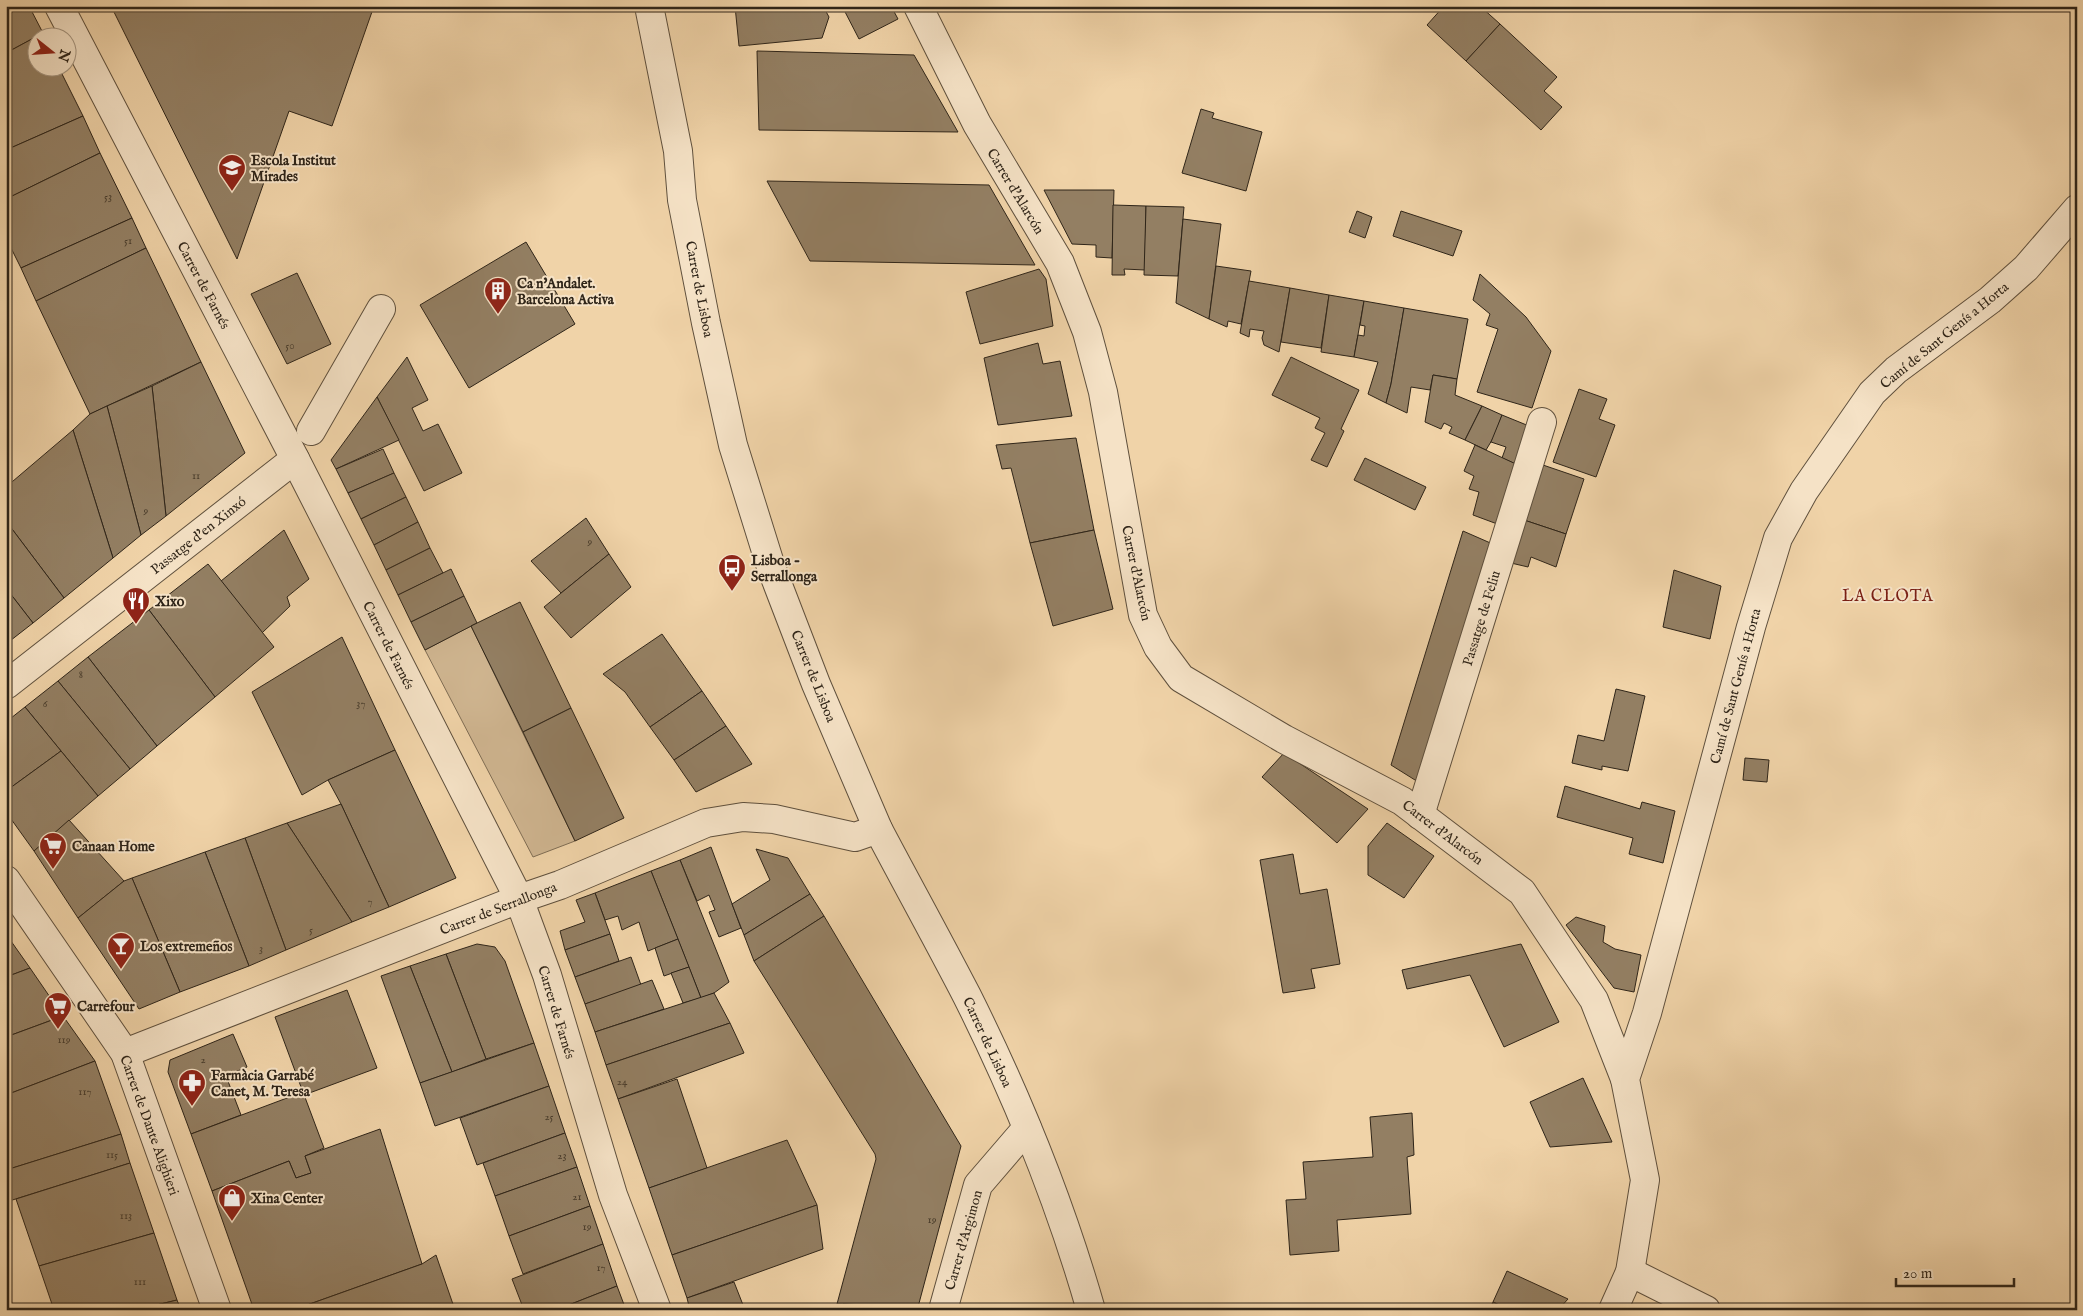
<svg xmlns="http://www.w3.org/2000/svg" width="2083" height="1316" font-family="'IM FELL English',serif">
  <rect width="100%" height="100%" fill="#f0d3a8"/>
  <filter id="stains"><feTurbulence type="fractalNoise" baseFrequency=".004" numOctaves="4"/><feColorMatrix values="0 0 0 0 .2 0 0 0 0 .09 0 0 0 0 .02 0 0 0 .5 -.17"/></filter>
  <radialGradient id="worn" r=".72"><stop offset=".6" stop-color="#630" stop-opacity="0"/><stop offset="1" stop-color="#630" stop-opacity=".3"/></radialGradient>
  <polygon fill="#cfb590" stroke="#7f6d54" points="471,626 575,841 533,857 425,650"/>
  <g fill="#937f63" stroke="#2f2519">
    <polygon points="6,6 29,6 43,33 6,53"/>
    <polygon points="111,6 374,6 332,126 289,111 237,259"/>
    <polygon points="735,6 823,6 829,17 822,38 739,46"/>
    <polygon points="842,6 891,6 898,19 859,39"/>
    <polygon points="1444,6 1480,6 1500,24 1466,61 1427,25"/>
    <polygon points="1500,24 1557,77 1544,91 1562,107 1541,130 1466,61"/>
    <polygon points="43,33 45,38 38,38 38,68 59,68 83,116 6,150 6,53"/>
    <polygon points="757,51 914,55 958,132 759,130"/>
    <polygon points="1201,109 1214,113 1212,118 1262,132 1246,191 1182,173"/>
    <polygon points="83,116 100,153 6,199 6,150"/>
    <polygon points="100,153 132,218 21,268 6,238 6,199"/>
    <polygon points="767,181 989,185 1035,265 810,261"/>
    <polygon points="1044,190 1114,190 1112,258 1096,257 1096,245 1072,244"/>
    <polygon points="1113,205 1146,206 1145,270 1124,269 1125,275 1112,275"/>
    <polygon points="1146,206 1184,207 1178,276 1144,275"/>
    <polygon points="1357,211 1372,217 1365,238 1349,232"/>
    <polygon points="1401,211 1462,231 1453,256 1393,236"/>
    <polygon points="132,218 146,248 36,301 21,268"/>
    <polygon points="1183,219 1221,224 1209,319 1176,303"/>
    <polygon points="526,242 575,324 469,388 420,305"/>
    <polygon points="146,248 201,362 90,414 36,301"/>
    <polygon points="1216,266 1251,271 1241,324 1228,321 1227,327 1209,319"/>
    <polygon points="1039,269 1046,279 1053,326 980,344 966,292"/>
    <polygon points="297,273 331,344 287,364 251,294"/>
    <polygon points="1480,274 1526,317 1551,351 1532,408 1477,392 1498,329 1486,325 1490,314 1473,300"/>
    <polygon points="1249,281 1290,288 1279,352 1264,345 1262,338 1264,331 1250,329 1249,337 1240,333"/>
    <polygon points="1290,288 1329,295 1321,348 1281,342"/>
    <polygon points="1329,295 1364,301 1354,357 1321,352"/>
    <polygon points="1364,301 1404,308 1391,384 1386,403 1368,394 1378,362 1354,357 1358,335 1364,336 1365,326 1360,325"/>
    <polygon points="1404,308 1468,319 1457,379 1433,375 1430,390 1411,387 1407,413 1386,403 1391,384"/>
    <polygon points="1038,343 1043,364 1060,361 1072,416 998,425 984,358"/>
    <polygon points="407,357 428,400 412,408 423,431 438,424 462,473 424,491 377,397"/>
    <polygon points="1291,357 1359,390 1341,429 1344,431 1327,467 1311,460 1325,433 1315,428 1320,418 1272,395"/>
    <polygon points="201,362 245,453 166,516 152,386"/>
    <polygon points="1433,375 1457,379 1455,395 1482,406 1465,440 1449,433 1452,427 1444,423 1441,429 1425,422"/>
    <polygon points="152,386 166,516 141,535 107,406"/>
    <polygon points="1579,389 1607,399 1599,419 1615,425 1596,477 1553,462"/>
    <polygon points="377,397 399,440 336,469 331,460"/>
    <polygon points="107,406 141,535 113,558 73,430 90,414"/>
    <polygon points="1482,406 1502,415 1495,435 1486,450 1465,440"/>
    <polygon points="1502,415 1529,426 1518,465 1502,458 1506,447 1491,442"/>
    <polygon points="73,430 113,558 64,598 6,521 6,487"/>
    <polygon points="1076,438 1094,530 1030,543 1011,468 1002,469 996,445"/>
    <polygon points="1475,445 1518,465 1500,525 1473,515 1479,492 1469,489 1474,476 1464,471"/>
    <polygon points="383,449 394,473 348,493 336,469"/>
    <polygon points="1365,458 1426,487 1415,510 1354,480"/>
    <polygon points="1540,464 1584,479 1566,534 1524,520"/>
    <polygon points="394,473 406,497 361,519 348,493"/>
    <polygon points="406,497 418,522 374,545 361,519"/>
    <polygon points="586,518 609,554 561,593 531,561"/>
    <polygon points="1524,520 1566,534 1556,567 1531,557 1528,567 1511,563"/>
    <polygon points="6,521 64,598 33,623 6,588"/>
    <polygon points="418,522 430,548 386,570 374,545"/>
    <polygon points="284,530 309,579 287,597 290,606 262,633 221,581"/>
    <polygon points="1094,530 1113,609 1053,626 1030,543"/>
    <polygon points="1463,531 1495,545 1421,778 1415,780 1391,765"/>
    <polygon points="430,548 443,573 398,595 386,570"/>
    <polygon points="609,554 631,587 571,638 544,607"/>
    <polygon points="208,564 274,647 215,697 149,610"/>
    <polygon points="451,569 464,596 411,622 398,595"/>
    <polygon points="1674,570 1721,586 1710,639 1663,627"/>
    <polygon points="6,588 33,623 6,644"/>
    <polygon points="464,596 477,623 425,650 411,622"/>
    <polygon points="520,602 571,708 523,732 471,626"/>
    <polygon points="149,610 215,697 157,746 88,657"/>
    <polygon points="662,634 702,691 650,727 625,692 603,674"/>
    <polygon points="342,637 395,750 328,780 302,795 252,692"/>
    <polygon points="88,657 157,746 130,769 58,681"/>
    <polygon points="58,681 130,769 98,796 25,707"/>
    <polygon points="1616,689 1645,696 1628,771 1602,766 1602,770 1572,763 1578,735 1604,741"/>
    <polygon points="702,691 726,726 674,760 650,727"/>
    <polygon points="25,707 61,751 6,791 6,722"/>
    <polygon points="571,708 624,818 575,841 523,732"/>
    <polygon points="726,726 752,764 696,792 674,760"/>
    <polygon points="395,750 456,878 389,907 341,804 328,780"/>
    <polygon points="61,751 98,796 34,851 6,812 6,791"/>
    <polygon points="1284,753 1368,809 1337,843 1262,777"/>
    <polygon points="1745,758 1769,760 1767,782 1743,780"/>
    <polygon points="1565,786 1640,809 1642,802 1675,811 1663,863 1629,854 1633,838 1557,817"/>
    <polygon points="341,804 389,907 352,922 287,823"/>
    <polygon points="69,820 124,881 78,918 34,851"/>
    <polygon points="287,823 352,922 286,950 245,838"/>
    <polygon points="1387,823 1434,856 1404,898 1368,875 1368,846"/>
    <polygon points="245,838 286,950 249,966 205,852"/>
    <polygon points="711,847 741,928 719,937 709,912 715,910 709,895 697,901 680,860"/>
    <polygon points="756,849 788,858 810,894 744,935 732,904 770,880"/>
    <polygon points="205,852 249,966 180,992 132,878"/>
    <polygon points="1293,854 1300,894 1327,889 1340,964 1311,969 1315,988 1283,993 1260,860"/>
    <polygon points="680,860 729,982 714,993 701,998 651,871"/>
    <polygon points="651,871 678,939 648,951 639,922 622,930 618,916 605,920 595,893"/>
    <polygon points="132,878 180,992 139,1009 78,918 124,881"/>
    <polygon points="595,893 610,934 565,950 560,931 585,922 576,900"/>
    <polygon points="810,894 824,916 754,961 744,935"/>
    <polygon points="824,916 961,1146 918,1307 837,1304 876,1159 875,1154 754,961"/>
    <polygon points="1576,917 1605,926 1603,942 1615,949 1641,955 1634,992 1614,988 1566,925"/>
    <polygon points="6,934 30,968 6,977"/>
    <polygon points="610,934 619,961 575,977 565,950"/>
    <polygon points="678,939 689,967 664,976 655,948"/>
    <polygon points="477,944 495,947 505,961 534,1043 486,1059 446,954"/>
    <polygon points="1521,944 1559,1022 1504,1047 1470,975 1407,989 1402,970"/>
    <polygon points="446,954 486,1059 452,1072 410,966"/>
    <polygon points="631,957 641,985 585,1004 575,977"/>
    <polygon points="410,966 452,1072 420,1083 381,976"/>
    <polygon points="689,967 701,998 683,1003 671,973"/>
    <polygon points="30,968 63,1016 6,1037 6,977"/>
    <polygon points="652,980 664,1009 595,1032 585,1004"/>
    <polygon points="347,990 377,1068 304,1095 275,1017"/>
    <polygon points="714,993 730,1023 606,1065 595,1032"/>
    <polygon points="63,1016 95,1061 6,1095 6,1037"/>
    <polygon points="730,1023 744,1053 618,1099 606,1065"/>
    <polygon points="233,1034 247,1067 226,1076 241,1115 191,1134 168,1072 170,1060"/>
    <polygon points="534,1043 549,1086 435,1126 420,1083"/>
    <polygon points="95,1061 121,1134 6,1170 6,1095"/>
    <polygon points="1583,1078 1612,1142 1550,1147 1530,1102"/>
    <polygon points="677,1079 707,1168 649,1188 618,1099"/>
    <polygon points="549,1086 565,1133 477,1165 460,1118"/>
    <polygon points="303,1092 324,1148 305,1156 311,1173 296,1178 289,1161 212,1191 191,1134"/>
    <polygon points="1412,1113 1414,1155 1407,1157 1411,1214 1337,1220 1339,1251 1290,1255 1286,1200 1306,1199 1303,1162 1373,1157 1370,1117"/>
    <polygon points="380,1129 422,1264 293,1310 254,1310 212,1191 289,1161 296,1178 311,1173 305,1156"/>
    <polygon points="565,1133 577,1167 495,1196 483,1163"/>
    <polygon points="121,1134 130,1163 6,1202 6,1170"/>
    <polygon points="787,1140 817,1205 672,1255 649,1188"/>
    <polygon points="130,1163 154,1233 39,1266 16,1199"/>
    <polygon points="577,1167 590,1206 509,1236 495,1196"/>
    <polygon points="817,1205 823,1249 687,1298 672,1255"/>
    <polygon points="590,1206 603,1244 523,1274 509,1236"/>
    <polygon points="154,1233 177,1300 136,1310 54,1310 39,1266"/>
    <polygon points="603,1244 617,1286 556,1310 524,1310 512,1279"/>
    <polygon points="436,1255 455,1310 293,1310 422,1264"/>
    <polygon points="1507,1271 1568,1299 1558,1310 1509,1310 1493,1302"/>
    <polygon points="734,1282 745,1310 690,1310 687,1298"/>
    <polygon points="617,1286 626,1310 556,1310"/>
    <polygon points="177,1300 181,1310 136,1310"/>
    <polygon points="1493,1302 1509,1310 1489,1310"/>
    <polygon points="843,1304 918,1307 917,1310 843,1310"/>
  </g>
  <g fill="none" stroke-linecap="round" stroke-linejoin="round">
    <defs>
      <g id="minor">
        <polyline points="59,6 295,459 519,899 547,975 613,1195 657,1310"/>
        <path d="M 649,6 L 678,151 L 682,200 L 706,323 L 733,445 L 771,567 L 816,684 L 878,829 C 907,884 938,940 967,996 C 1017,1096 1060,1202 1091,1310"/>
        <polyline points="918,6 977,124 1060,263 1087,332 1103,392 1143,615 1158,647 1181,678 1284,739 1402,801 1522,892 1594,1000 1625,1079"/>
        <polyline points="311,431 381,309"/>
        <polyline points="6,685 295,459"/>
        <polyline points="1420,815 1542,422"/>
        <polyline points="6,880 125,1053 217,1310"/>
        <polyline points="125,1053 519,899 560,885 706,823 743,817 774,819 855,837 878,829"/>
        <polyline points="1630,1272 1706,1310"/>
        <polyline points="943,1310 978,1185 1027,1128"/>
        <polyline points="1613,1310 1630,1272 1645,1180 1625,1079 1647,1013 1751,627 1778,538 1804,491 1872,393 1896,370 1990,300 2026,268 2077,209"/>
      </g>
    </defs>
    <use href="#minor" stroke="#5f503d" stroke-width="30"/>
    <use href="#minor" stroke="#f5e2c6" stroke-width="28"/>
  </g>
  <defs>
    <symbol id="school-pin" viewBox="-11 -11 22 30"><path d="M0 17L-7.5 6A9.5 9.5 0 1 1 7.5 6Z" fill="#8f2418" stroke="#f5e2c6"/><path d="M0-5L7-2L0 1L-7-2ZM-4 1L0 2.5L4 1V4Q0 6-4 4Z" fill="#fff"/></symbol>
    <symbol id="building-pin" viewBox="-11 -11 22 30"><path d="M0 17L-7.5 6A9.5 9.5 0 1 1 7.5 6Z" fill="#8f2418" stroke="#f5e2c6"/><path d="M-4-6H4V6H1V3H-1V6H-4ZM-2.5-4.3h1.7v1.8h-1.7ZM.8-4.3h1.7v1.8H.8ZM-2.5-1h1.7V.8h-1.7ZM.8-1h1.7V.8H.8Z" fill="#fff"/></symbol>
    <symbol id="bus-pin" viewBox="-11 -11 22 30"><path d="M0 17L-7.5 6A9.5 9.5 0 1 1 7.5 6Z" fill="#8f2418" stroke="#f5e2c6"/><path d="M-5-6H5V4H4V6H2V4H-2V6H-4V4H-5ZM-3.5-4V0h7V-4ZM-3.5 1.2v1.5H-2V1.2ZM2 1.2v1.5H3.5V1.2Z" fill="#fff"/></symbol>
    <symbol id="restaurant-pin" viewBox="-11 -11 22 30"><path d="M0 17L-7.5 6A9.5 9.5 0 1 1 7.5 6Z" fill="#8f2418" stroke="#f5e2c6"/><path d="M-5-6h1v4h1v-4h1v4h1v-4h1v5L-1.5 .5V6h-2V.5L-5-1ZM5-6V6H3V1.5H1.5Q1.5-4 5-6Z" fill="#fff"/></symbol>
    <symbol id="supermarket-pin" viewBox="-11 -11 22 30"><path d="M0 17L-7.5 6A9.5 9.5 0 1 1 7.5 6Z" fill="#8f2418" stroke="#f5e2c6"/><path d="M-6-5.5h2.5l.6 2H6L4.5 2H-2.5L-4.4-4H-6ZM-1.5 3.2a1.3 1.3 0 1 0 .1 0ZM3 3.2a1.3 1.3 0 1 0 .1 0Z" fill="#fff"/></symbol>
    <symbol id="bar-pin" viewBox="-11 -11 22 30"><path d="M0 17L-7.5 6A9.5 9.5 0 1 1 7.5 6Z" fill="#8f2418" stroke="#f5e2c6"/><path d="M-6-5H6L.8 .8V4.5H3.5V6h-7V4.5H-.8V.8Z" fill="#fff"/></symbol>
    <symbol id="pharmacy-pin" viewBox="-11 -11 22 30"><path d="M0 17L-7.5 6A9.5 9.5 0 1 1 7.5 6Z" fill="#8f2418" stroke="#f5e2c6"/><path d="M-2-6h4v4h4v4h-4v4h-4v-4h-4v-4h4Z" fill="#fff"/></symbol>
    <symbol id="shop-pin" viewBox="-11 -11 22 30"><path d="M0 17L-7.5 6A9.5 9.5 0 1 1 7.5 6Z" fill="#8f2418" stroke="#f5e2c6"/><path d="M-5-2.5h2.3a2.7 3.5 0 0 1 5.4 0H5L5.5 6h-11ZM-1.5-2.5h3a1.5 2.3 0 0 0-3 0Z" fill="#fff"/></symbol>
  </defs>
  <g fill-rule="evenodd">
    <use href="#school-pin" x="216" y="152" width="32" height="43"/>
    <use href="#building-pin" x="482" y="275" width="32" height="43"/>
    <use href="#bus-pin" x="716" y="552" width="32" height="43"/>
    <use href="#restaurant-pin" x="120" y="585" width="32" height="43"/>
    <use href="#supermarket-pin" x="37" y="830" width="32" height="43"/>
    <use href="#bar-pin" x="105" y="930" width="32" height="43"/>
    <use href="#supermarket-pin" x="42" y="990" width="32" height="43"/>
    <use href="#pharmacy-pin" x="176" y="1067" width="32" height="43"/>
    <use href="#shop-pin" x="216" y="1182" width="32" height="43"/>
  </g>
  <g text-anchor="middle" stroke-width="4" stroke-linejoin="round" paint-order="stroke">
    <g font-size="11" fill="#483c2c">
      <text x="108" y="200">53</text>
      <text x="128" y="244">51</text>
      <text x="290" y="349">50</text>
      <text x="196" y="479">11</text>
      <text x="146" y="514">9</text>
      <text x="590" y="545">9</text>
      <text x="81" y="678">8</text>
      <text x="45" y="707">6</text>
      <text x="361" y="707">37</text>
      <text x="370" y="905">7</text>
      <text x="311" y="933">5</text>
      <text x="261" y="952">3</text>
      <text x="64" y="1043">119</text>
      <text x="203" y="1063">2</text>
      <text x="622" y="1085">24</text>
      <text x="85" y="1095">117</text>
      <text x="549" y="1120">25</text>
      <text x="112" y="1158">115</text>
      <text x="562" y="1159">23</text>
      <text x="577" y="1200">21</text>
      <text x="126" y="1219">113</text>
      <text x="932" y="1223">19</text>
      <text x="587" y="1230">19</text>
      <text x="601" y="1271">17</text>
      <text x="140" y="1285">111</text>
    </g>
    <g font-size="14" font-weight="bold" fill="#2f2519" stroke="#f5e2c6" text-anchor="start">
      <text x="251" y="165">Escola Institut<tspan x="251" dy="16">Mirades</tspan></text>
      <text x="517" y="288">Ca n'Andalet.<tspan x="517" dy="16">Barcelona Activa</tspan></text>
      <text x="751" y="565">Lisboa -<tspan x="751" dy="16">Serrallonga</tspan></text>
      <text x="155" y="606">Xixo</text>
      <text x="72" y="851">Canaan Home</text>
      <text x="140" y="951">Los extremeños</text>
      <text x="77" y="1011">Carrefour</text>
      <text x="211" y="1080">Farmàcia Garrabé<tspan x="211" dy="16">Canet, M. Teresa</tspan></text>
      <text x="251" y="1203">Xina Center</text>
    </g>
    <g font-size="14" fill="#2f2519" stroke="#f5e2c6">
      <text transform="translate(1016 191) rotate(59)" y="5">Carrer d'Alarcón</text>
      <text transform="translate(204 285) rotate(62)" y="5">Carrer de Farnés</text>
      <text transform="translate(700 289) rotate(79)" y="5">Carrer de Lisboa</text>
      <text transform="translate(1944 335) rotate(-39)" y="5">Camí de Sant Genís a Horta</text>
      <text transform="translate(198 535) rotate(-38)" y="5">Passatge d'en Xinxó</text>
      <text transform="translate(1137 573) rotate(78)" y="5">Carrer d'Alarcón</text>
      <text transform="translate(1481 618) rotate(-73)" y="5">Passatge de Feliu</text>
      <text transform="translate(389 645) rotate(63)" y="5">Carrer de Farnés</text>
      <text transform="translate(814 676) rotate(68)" y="5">Carrer de Lisboa</text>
      <text transform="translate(1735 686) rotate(-75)" y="5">Camí de Sant Genís a Horta</text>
      <text transform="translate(1443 832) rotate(37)" y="5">Carrer d'Alarcón</text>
      <text transform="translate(498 908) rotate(-21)" y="5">Carrer de Serrallonga</text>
      <text transform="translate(557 1012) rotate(73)" y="5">Carrer de Farnés</text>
      <text transform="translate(988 1042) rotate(65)" y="5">Carrer de Lisboa</text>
      <text transform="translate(150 1125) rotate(70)" y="5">Carrer de Dante Alighieri</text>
      <text transform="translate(963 1240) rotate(-74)" y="5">Carrer d'Argimon</text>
    </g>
    <g font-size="16" letter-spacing="1" fill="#7a1f14" stroke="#f5e2c6">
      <text x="1888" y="601">LA CLOTA</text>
    </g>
  </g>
  <rect width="2083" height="1316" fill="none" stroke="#f0d3a8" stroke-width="25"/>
  <rect x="8" y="8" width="2068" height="1301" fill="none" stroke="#2f2519" stroke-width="2.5"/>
  <rect x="12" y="12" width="2058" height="1291" fill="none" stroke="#2f2519"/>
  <g transform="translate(52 52) rotate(107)"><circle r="24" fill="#f5e2c6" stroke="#a69681"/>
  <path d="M0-4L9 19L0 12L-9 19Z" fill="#8f2418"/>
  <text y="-8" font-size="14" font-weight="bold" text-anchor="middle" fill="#2f2519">N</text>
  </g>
  <path d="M1896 1278v8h118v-8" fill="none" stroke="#2f2519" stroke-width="2.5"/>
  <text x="1903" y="1278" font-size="15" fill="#2f2519" stroke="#f5e2c6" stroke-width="4" paint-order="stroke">20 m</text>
  <rect width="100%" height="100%" filter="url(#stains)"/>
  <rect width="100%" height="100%" fill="url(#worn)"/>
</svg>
